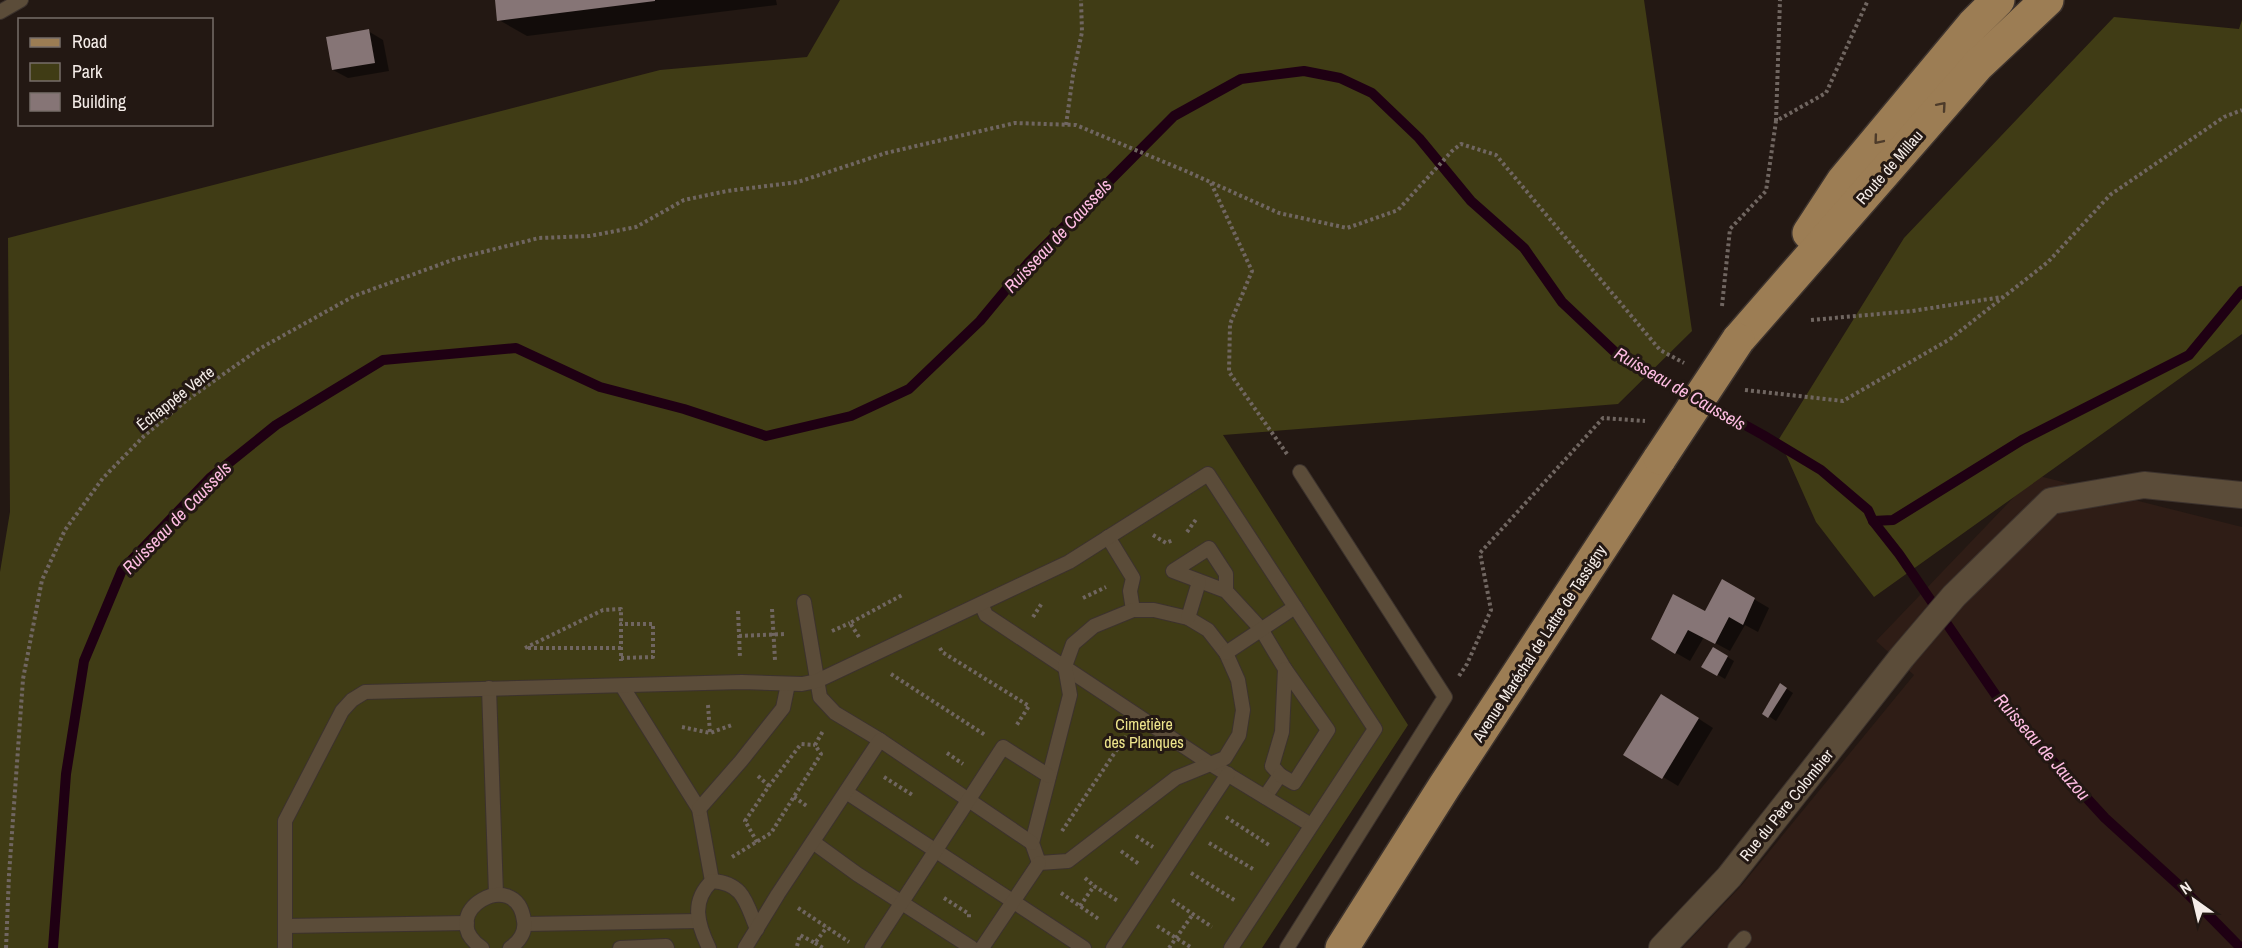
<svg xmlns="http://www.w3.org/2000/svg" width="2242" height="948" font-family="'Archivo Narrow',sans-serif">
  <rect width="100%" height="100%" fill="#231813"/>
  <polygon fill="#2f1d16" points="2035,475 2242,527 2242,948 1682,948 1741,886 1914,675 1876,641"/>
  <g fill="#403c15">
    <polygon points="840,0 1644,0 1692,331 1618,404 1223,435 1408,725 1262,948 0,948 0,572 10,512 8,238 660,70 807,57"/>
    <polygon points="2114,17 2239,29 2242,20 2242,334 1874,597 1816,522 1779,439 1904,238"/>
  </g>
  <g fill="#0007">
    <polygon points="496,0 776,0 777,5 527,36 499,20"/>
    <polygon points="368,31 383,40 389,71 348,78 333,70"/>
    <polygon points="1723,581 1769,608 1758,632 1745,625 1730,651 1704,637 1690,661 1652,639 1706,613"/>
    <polygon points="1714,649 1734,661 1725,679 1703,666"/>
    <polygon points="1781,685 1793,693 1776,721 1764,713"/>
    <polygon points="1676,704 1713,728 1678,786 1625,754"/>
  </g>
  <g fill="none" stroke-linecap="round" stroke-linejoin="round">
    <g stroke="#1f0013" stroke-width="10">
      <polyline points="1873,521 1893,520 2022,440 2189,355 2242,291"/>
      <polyline points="53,948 66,774 84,661 122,570 210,478 276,425 383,360 516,348 600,387 684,409 766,436 851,416 909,389 980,321 1029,262 1174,116 1241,79 1304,71 1340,78 1372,93 1419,138 1471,201 1524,248 1562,302 1617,354 1763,435 1821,470 1868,510 1873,521 1899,554 2006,710 2105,818 2183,889 2241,948"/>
    </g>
  </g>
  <g fill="#867576">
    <polygon points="495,0 655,0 655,1 497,21"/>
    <polygon points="369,29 375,63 332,70 326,37"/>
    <polygon points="1722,579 1755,598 1743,625 1729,617 1715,644 1688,630 1675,654 1651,639 1673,594 1705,611"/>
    <polygon points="1713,647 1728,656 1717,676 1701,667"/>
    <polygon points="1780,683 1787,688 1768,718 1762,714"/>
    <polygon points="1661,694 1699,718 1662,779 1623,755"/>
  </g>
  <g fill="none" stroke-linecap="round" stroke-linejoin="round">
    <defs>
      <g id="service">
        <polyline points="0,12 21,0"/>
        <polyline points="1108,537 1133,578 1130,591 1133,610"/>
        <polyline points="1226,591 1226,574 1209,548 1173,571 1226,591 1261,629 1285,669 1282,732 1272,766 1280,775 1265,797"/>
        <polyline points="804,602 820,697 835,713 880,740"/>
        <polyline points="981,604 986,615 1209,763 1311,825"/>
        <polygon points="1133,610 1154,610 1188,618 1208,630 1226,653 1238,680 1243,710 1239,735 1225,758 1176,778 1068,861 1039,863 1032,843 1070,695 1065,666 1073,644 1094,626"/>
        <polyline points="1188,618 1199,582"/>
        <polyline points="1226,653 1295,607"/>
        <polyline points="622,686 699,809 712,881"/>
        <polyline points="489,688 496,894"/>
        <polyline points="1280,775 1294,783 1328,730 1285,669"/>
        <polyline points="846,792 1084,948"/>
        <polyline points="699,809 741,761 783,708 788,684"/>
        <polyline points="813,842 857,874 972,948"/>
        <polyline points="525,924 699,921"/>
        <polyline points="285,926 467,923"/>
        <polyline points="285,948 285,821 342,711 352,700 365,692 742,682 802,684 817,681 1069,562 1208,474 1375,729 1231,948"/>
        <path d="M 482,948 C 432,913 517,864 524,921 C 526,932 519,942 510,948"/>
        <polyline points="620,948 666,946 667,948"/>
        <path d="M 709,948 C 697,923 691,901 712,881 C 744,883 746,903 757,929"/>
        <polyline points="745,948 778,894 880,740 1032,843"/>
        <polyline points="872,948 1003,747 1049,776"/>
        <polyline points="982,948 1039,863"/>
        <polyline points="1113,948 1228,774"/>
        <polyline points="1287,948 1445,697 1300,472"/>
        <polyline points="1735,948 1744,938"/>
      </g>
      <polyline id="minor" points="1662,948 1729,877 1902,657 1954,596 2051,501 2144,485 2242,495"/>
      <g id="primary">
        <polyline points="1809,233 1843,181 1973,25 1998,0"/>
        <polyline points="1738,340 1978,65 2047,0"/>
        <polyline points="1342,948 1444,787 1660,458"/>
      </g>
    </defs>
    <use href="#service" stroke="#3c322d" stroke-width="16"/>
    <use href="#minor" stroke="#3c322d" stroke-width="28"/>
    <use href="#primary" stroke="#3c322d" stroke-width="36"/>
    <g stroke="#706661" stroke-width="4" stroke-dasharray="3 3" stroke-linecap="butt">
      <polyline points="1776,121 1780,0"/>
      <polyline points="1066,125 1073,75 1082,32 1081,0"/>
      <polyline points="1211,183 1252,271 1230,324 1229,372 1287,454"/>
      <polyline points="1722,306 1730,229 1766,191 1776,121 1826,93 1868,0"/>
      <polyline points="1811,320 1912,311 2002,297"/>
      <polyline points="1745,390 1843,401 1950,339 2048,262 2110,195 2224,117 2242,110"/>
      <polyline points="1187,532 1197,518"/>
      <polyline points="1153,535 1166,543 1173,540"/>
      <polyline points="1083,598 1106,587"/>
      <polyline points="772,609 775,660"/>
      <polyline points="738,611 740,658"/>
      <polyline points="1033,617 1042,603"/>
      <polyline points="832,631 850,623"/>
      <polyline points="739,636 785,634"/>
      <polyline points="859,637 850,623 904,594"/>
      <polyline points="621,648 525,648 603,610 621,609 621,624"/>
      <polyline points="940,648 942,652 1029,706 1016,726"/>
      <polyline points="621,658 653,657 653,624 621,624 621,661"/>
      <polyline points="891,674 985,735"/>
      <polyline points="1459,676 1467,664 1491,610 1480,553 1603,418 1645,421"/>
      <polyline points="708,705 710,733"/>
      <polyline points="682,727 710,733 732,725"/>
      <polyline points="947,753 963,764"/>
      <polyline points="758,776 769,786"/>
      <polyline points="884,777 914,796"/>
      <polyline points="794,797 808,807"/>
      <polyline points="1226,817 1269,845"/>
      <polyline points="1062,831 1126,736"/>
      <polyline points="1136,836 1153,847"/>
      <polyline points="757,842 745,821 769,786 801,744 815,745"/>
      <polyline points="1209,843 1253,869"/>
      <polyline points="1121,851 1139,864"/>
      <polyline points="732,857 771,833 821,754 815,745 823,731"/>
      <polyline points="1191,873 1236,901"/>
      <polyline points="1085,878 1094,886 1118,901"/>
      <polyline points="1061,893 1100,920"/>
      <polyline points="944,898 969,914 969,918"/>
      <polyline points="1172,900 1212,927"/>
      <polyline points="1080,906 1094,886"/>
      <polyline points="798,908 849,942"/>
      <polyline points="1157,926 1192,948"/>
      <polyline points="815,943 823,948"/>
      <polyline points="797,946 800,935 815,943 827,927"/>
      <polyline points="6,948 9,875 23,679 42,580 65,530 103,478 144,436 187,400 259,349 354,296 455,259 539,238 590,236 636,227 684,200 727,191 798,182 886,153 1015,123 1076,125 1188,172 1279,213 1347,228 1398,210 1452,151 1461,144 1496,155 1660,350 1684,363"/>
      <polyline points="1169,948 1193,914"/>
    </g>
    <use href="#service" stroke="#5b4c39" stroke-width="14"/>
    <use href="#minor" stroke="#5b4c39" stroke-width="26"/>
    <use href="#primary" stroke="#9c7d54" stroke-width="33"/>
    <defs>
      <polyline id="primary-bridge" points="1660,458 1738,340"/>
    </defs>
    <use href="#primary-bridge" stroke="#3c322d" stroke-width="36" stroke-linecap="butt"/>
    <use href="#primary-bridge" stroke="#9c7d54" stroke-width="33"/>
  </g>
  <defs><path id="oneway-chevron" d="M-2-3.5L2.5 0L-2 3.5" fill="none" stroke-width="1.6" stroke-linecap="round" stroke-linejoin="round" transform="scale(1.5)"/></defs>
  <g stroke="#4d3b2a">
    <use href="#oneway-chevron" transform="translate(1942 106) rotate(-49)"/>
    <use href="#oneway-chevron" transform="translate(1878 140) rotate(130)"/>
  </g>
  <g text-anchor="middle" stroke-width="6" stroke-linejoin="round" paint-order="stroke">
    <g font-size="16" fill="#f5ede9" stroke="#231813">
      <text transform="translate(1889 167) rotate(-49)" y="6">Route de Millau</text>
      <text transform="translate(175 398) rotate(-38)" y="6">Échappée Verte</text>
      <text transform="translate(1539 643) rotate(-57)" y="6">Avenue Maréchal de Lattre de Tassigny</text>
      <text transform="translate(1786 805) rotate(-51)" y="6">Rue du Père Colombier</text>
    </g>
    <g font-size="16" fill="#ede48b" stroke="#231813">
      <text x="1144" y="730">Cimetière<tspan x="1144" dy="18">des Planques</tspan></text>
    </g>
    <g font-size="18" font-style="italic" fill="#febce2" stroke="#231813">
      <text transform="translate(1058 236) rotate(-47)" y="6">Ruisseau de Caussels</text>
      <text transform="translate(1680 389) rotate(30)" y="6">Ruisseau de Caussels</text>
      <text transform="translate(177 518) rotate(-46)" y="6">Ruisseau de Caussels</text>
      <text transform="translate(2042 747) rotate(49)" y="6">Ruisseau de Jauzou</text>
    </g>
  </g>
  <rect x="18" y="18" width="195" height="108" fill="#231813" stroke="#776d69" stroke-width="1.5"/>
  <rect x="30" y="38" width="30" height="9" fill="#9c7d54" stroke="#776d69" stroke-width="1.5"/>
  <text x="72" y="48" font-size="18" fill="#f5ede9">Road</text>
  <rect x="30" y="63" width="30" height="18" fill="#403c15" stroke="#776d69" stroke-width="1.5"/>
  <text x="72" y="78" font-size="18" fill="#f5ede9">Park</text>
  <rect x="30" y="93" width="30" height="18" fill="#867576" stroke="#776d69" stroke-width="1.5"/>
  <text x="72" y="108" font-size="18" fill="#f5ede9">Building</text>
  <g transform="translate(2194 900) rotate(326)" stroke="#231813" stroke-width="4.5" paint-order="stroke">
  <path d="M0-4.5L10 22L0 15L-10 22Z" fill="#f5ede9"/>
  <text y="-9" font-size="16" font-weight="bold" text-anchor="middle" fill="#f5ede9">N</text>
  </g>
</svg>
